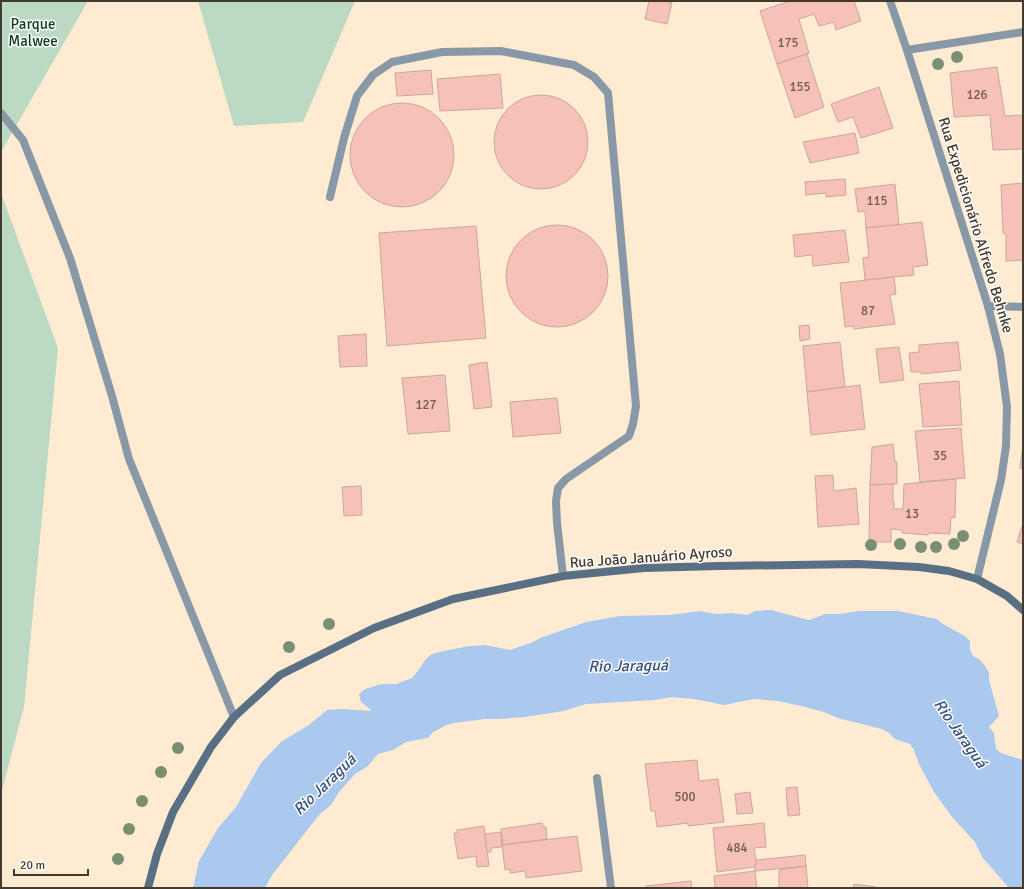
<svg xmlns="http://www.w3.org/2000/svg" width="1024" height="889" font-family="Signika,sans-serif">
  <rect width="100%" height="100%" fill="#feebd2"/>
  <g fill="#bbd9c3">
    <polygon points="1,1 88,1 1,152"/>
    <polygon points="198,1 355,1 303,122 234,126"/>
    <polygon points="1,193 58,348 24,707 1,794"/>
  </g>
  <polygon fill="#abc8ef" points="771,610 809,620 825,614 840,614 859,611 898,611 937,619 943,624 965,636 970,641 970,649 973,656 980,660 985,666 989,673 989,680 999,716 989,727 994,733 996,749 1001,753 1023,760 1023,888 1009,888 982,857 975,842 952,817 934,792 919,764 914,750 910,744 895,739 889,733 882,729 838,718 824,712 801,706 778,701 754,699 724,705 694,699 671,697 656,700 586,704 564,711 525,717 500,719 485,719 454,723 447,725 433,732 428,738 406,742 393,750 378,754 368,766 355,774 339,792 331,805 319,815 272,875 265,888 193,888 199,861 218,828 236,807 261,763 282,741 309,725 327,710 342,709 372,711 361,702 359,694 365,689 381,684 396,684 412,678 417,672 426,659 432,654 439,652 469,646 485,645 510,650 533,642 540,638 586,622 620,616 669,615 700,611 716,614 732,613 748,615 755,611"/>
  <g fill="#f6c1b6" stroke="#c8a7a1">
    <polygon points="649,1 665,1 672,3 667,24 645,19"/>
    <polygon points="790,1 854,1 861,21 836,30 834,22 819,26 814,14 799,19 809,53 777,64 760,11"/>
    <polygon points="807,54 824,107 795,118 777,64"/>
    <polygon points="997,67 1005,116 1023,115 1023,149 993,150 990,115 954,117 950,73"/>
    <polygon points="431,70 433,94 397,96 395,73"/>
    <polygon points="500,74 503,108 440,111 437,79"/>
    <polygon points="879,87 893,128 861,138 853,117 838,122 831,104"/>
    <circle cx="541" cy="142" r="47"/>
    <circle cx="402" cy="155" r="52"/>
    <polygon points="855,133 859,153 810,163 803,142"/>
    <polygon points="845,179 846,195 826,197 826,193 806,195 805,182"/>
    <polygon points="1023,183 1023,260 1006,261 1006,234 1003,233 1001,185"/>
    <polygon points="895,184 899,225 866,228 865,211 858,212 855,189"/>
    <polygon points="922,222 928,265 913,267 914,275 865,280 863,258 869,257 866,228"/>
    <circle cx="557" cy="276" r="51"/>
    <polygon points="476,226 486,338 387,346 379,233"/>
    <polygon points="845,230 849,262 813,266 812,255 795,257 793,235"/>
    <polygon points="894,277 896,294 890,295 895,324 854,329 854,326 845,327 840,283"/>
    <polygon points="809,325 810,339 800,341 799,326"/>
    <polygon points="366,334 367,366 340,367 338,336"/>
    <polygon points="840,342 845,387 807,392 803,346"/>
    <polygon points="958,342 961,370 921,374 921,372 911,372 909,353 919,352 919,345"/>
    <polygon points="899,347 904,380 880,383 876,349"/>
    <polygon points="487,362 492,407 474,409 469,365"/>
    <polygon points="445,375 450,431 408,434 402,378"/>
    <polygon points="959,381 962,425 923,427 919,384"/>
    <polygon points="860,385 865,429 811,435 807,392"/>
    <polygon points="557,398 561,433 513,437 510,402"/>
    <polygon points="961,428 965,478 920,482 915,431"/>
    <polygon points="893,444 895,462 897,462 897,484 870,485 872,447"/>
    <polygon points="1023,445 1023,469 1020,468"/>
    <polygon points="833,475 834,491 856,488 859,524 818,527 815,476"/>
    <polygon points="956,479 955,518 951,517 950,534 929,533 928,535 902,533 902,530 891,529 891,542 869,542 870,485 893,484 893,502 894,502 894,509 903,509 904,484"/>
    <polygon points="361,486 362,515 344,516 342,487"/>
    <polygon points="1023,523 1023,544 1017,542"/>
    <polygon points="697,760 699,781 718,779 724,822 688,826 688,823 657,827 655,811 651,811 645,764"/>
    <polygon points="797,787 800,815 788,816 786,788"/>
    <polygon points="750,792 753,813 737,814 735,794"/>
    <polygon points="542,823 543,827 546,827 547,839 503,845 501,829"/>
    <polygon points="764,823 766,847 754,848 756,861 757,860 756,864 755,864 755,867 717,872 713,828"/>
    <polygon points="484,826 489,866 477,867 476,856 458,859 454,833 457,833 457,830"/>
    <polygon points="501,832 502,847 491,848 491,852 487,852 485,834"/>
    <polygon points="577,836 582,871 526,878 525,871 510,873 510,869 505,870 502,845"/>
    <polygon points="805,855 806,866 755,871 755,864 756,864 757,860"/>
    <polygon points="806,866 808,888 779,888 779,870"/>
    <polygon points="755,871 757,888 715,888 714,876"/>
    <polygon points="691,881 692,888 646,888 646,886"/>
    <polygon points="854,884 876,887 876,888 853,888"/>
  </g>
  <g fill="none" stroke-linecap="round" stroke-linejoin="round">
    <g stroke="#8998a7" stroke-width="8">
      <polyline points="1,113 23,140 70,258 112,396 129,459 234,717"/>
      <polyline points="330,197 344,138 357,96 373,75 392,62 442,52 501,51 574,65 594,77 608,93 636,406 633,424 629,436 566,479 558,488 556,501 557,523 563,576"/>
    </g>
    <g stroke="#8998a7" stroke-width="8">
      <polyline points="890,1 907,50 988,306 1000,354 1007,407 1006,446 1001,480 977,579"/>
      <polyline points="907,50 1023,32"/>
      <polyline points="988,306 1023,307"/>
      <polyline points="597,778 611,888"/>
    </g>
    <polyline stroke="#596f84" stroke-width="8" points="148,888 157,854 173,812 211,747 234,717 280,675 374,628 453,599 563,576 644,568 719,566 858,564 919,567 949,571 977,579 1007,596 1023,610"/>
  </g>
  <g fill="#7a8e72">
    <circle cx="957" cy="57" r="6"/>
    <circle cx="938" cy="64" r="6"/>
    <circle cx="963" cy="536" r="6"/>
    <circle cx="900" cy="544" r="6"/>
    <circle cx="954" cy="544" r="6"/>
    <circle cx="871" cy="545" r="6"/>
    <circle cx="921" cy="547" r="6"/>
    <circle cx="936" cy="547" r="6"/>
    <circle cx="329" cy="624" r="6"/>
    <circle cx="289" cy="647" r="6"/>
    <circle cx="178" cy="748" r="6"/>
    <circle cx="161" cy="772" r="6"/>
    <circle cx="142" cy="801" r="6"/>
    <circle cx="129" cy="829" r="6"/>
    <circle cx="118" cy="859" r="6"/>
  </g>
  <g text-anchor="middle" stroke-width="3" stroke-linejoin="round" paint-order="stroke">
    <g font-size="13" fill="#6f5c52">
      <text x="788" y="47">175</text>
      <text x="800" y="91">155</text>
      <text x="977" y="99">126</text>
      <text x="877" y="205">115</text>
      <text x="868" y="315">87</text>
      <text x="426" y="409">127</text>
      <text x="940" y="460">35</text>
      <text x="912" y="518">13</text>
      <text x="685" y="801">500</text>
      <text x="737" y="852">484</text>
    </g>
    <g font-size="15" fill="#0e4123" stroke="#fffbf6">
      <text x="33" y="29">Parque<tspan x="33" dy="17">Malwee</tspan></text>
    </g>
    <g font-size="15" fill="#423a30" stroke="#fffbf6">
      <text transform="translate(976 225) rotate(73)" y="5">Rua Expedicionário Alfredo Behnke</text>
      <text transform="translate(651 557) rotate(-4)" y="5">Rua João Januário Ayroso</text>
    </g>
    <g font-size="16" font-style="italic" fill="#2f5586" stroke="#fffbf6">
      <text transform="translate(628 665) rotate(-1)" y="6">Rio Jaraguá</text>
      <text transform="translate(961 733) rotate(55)" y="6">Rio Jaraguá</text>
      <text transform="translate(324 784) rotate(-44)" y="6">Rio Jaraguá</text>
    </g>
  </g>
  <rect width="1024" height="889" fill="none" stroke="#423a30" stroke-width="4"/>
  <path d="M14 869v6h74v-6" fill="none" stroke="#423a30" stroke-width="2"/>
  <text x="20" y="869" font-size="12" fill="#423a30" stroke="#fffbf6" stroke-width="3" paint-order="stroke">20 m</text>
</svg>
